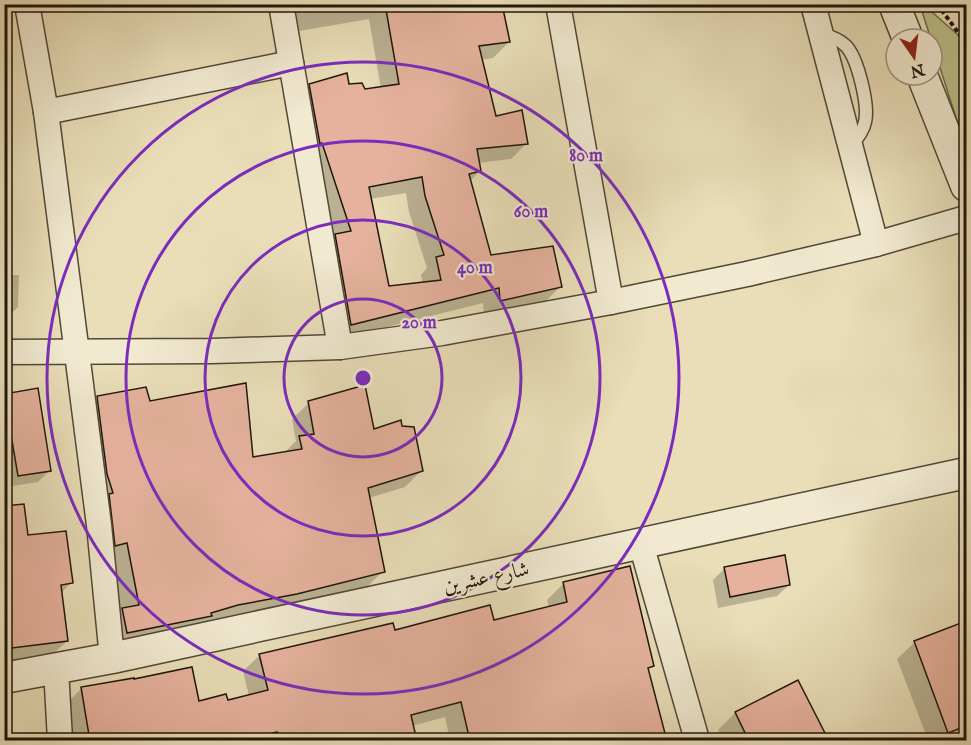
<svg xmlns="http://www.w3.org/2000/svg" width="971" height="745" font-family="'IM FELL English',Amiri,serif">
  <rect width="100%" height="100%" fill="#e9deb8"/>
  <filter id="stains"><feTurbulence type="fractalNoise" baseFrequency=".00333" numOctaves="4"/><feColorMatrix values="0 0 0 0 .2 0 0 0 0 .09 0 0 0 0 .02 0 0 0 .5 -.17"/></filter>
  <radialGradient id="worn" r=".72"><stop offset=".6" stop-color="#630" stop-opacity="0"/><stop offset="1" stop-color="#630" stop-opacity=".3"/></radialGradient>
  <polygon fill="#bbc08b" stroke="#6d6b4c" stroke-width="1.5" points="920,5 924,5 966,42 966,149"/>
  <g fill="#0003" fill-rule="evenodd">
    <path d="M 270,4 L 500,4 L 509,42 L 493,58 L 480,60 L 494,117 L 527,143 L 511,159 L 478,163 L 480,171 L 470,181 L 490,256 L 560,287 L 544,303 L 484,316 L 483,303 L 335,340 L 294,102 L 310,86 L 348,86 L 364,91 L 381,89 L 369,19 L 282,34 ZM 406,193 L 409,212 L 427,268 L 421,275 L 423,284 L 388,287 L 370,199 Z"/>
    <polygon points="4,275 19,275 18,307 4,320"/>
    <polygon points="4,395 50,470 38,482 6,487 4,475"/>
    <polygon points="98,397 148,403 252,458 284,453 296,441 292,419 309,403 373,431 422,470 405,487 369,498 383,571 366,588 111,649 106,626 120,612 81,414"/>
    <polygon points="4,508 26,537 71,583 61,593 67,641 51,656 4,661"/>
    <polygon points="629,568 652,666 647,670 665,740 450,740 445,717 412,726 416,740 72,740 65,705 82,688 198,702 227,702 249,696 243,671 260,655 394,632 493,622 549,608 547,600 563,584"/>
    <polygon points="725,568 789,585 777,596 718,608 713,580"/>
    <polygon points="966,622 966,740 960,740 960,739 954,740 928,740 897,659 915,642"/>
    <polygon points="798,682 827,740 723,740 718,730 735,713"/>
  </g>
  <g fill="#e6b29e" stroke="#1f160c" stroke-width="1.5" fill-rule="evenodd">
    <path d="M 385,4 L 502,4 L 510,42 L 479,46 L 496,116 L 522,110 L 528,144 L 477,149 L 481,171 L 469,174 L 491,255 L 553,246 L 562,287 L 500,301 L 499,288 L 351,325 L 335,234 L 351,231 L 322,143 L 320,144 L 309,84 L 347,73 L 349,84 L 362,83 L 365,89 L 399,84 ZM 422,177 L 425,196 L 444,255 L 436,257 L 441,280 L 389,286 L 369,187 Z"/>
    <polygon points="246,383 253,457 302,449 299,436 314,434 308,401 365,385 374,429 401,420 402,426 414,427 423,471 368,488 385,572 297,594 238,605 211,613 212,616 127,633 122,608 139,605 127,543 115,546 109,494 113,493 107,474 97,396 146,387 150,401"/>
    <polygon points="38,388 51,471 18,476 4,394"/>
    <polygon points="24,504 28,535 66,531 73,583 61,585 68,641 4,649 4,506"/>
    <polygon points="785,555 790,585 730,597 724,567"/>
    <polygon points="630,566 654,666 648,668 667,741 470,741 461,702 411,715 417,741 279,741 277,732 244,741 90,741 81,687 134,678 134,679 192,667 199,701 226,694 228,700 268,690 259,654 393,623 395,630 490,605 494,620 567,602 563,582"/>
    <polygon points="966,621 966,726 948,733 914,641"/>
    <polygon points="798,680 829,741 749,741 735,712"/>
  </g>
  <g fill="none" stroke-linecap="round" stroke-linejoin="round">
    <defs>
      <path id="service" d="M 821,34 C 830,36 839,39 846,46 C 858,59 869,105 865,122 C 863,132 857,139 850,146"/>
      <g id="minor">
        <polyline points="27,4 46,112 99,525 112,658"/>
        <polyline points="281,4 340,347"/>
        <polyline points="558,4 611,302"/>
        <polyline points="813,4 876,244"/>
        <polyline points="46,112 291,63"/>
        <polyline points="4,352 212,351 340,347 442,333 611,302 747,274 876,244 966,218"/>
        <polyline points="641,544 697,740"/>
        <polyline points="56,669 60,740"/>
      </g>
      <g id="tertiary">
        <polyline points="894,4 908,39"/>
        <polyline points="922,75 966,186"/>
        <polyline points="4,678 112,658 966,473"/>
      </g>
    </defs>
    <use href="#service" stroke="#524837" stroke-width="15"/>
    <use href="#minor" stroke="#524837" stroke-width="27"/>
    <use href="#tertiary" stroke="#524837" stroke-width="33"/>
    <polyline stroke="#1f160c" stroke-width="4" stroke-dasharray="4.5 3" stroke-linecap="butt" points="937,4 966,43"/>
    <use href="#service" stroke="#f1ead1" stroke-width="12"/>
    <use href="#minor" stroke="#f1ead1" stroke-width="24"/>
    <use href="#tertiary" stroke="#f1ead1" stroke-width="30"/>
  </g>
  <g fill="none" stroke="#7b2cbf" stroke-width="3">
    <circle cx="363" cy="378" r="79"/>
    <circle cx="363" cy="378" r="158"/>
    <circle cx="363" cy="378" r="237"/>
    <circle cx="363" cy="378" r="316"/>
  </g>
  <g text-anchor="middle" stroke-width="4.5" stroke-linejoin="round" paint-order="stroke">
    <g font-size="21" fill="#1f160c" stroke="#f1ead1">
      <text transform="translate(486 577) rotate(-12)" y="7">شارع عشرين</text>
    </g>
  </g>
  <circle cx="363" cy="378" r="9" fill="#7b2cbf" stroke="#f1ead1" stroke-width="3"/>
  <g font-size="18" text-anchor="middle" font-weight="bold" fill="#7b2cbf" stroke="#f1ead1" stroke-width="4.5" stroke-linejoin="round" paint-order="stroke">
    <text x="586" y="161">80 m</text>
    <text x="531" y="217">60 m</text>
    <text x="475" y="273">40 m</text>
    <text x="419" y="328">20 m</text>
  </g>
  <rect width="971" height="745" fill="none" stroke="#e9deb8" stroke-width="24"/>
  <rect x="6" y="6" width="959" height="733" fill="none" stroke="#1f160c" stroke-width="3"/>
  <rect x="12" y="12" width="947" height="721" fill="none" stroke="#1f160c" stroke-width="1.5"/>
  <g transform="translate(914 57) rotate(166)"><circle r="28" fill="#f1ead1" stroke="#9d9582" stroke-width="1.5"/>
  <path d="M0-4.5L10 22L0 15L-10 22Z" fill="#8f2418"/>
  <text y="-9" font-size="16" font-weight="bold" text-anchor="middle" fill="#1f160c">N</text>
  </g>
  <rect width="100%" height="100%" filter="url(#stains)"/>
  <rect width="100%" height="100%" fill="url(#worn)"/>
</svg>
